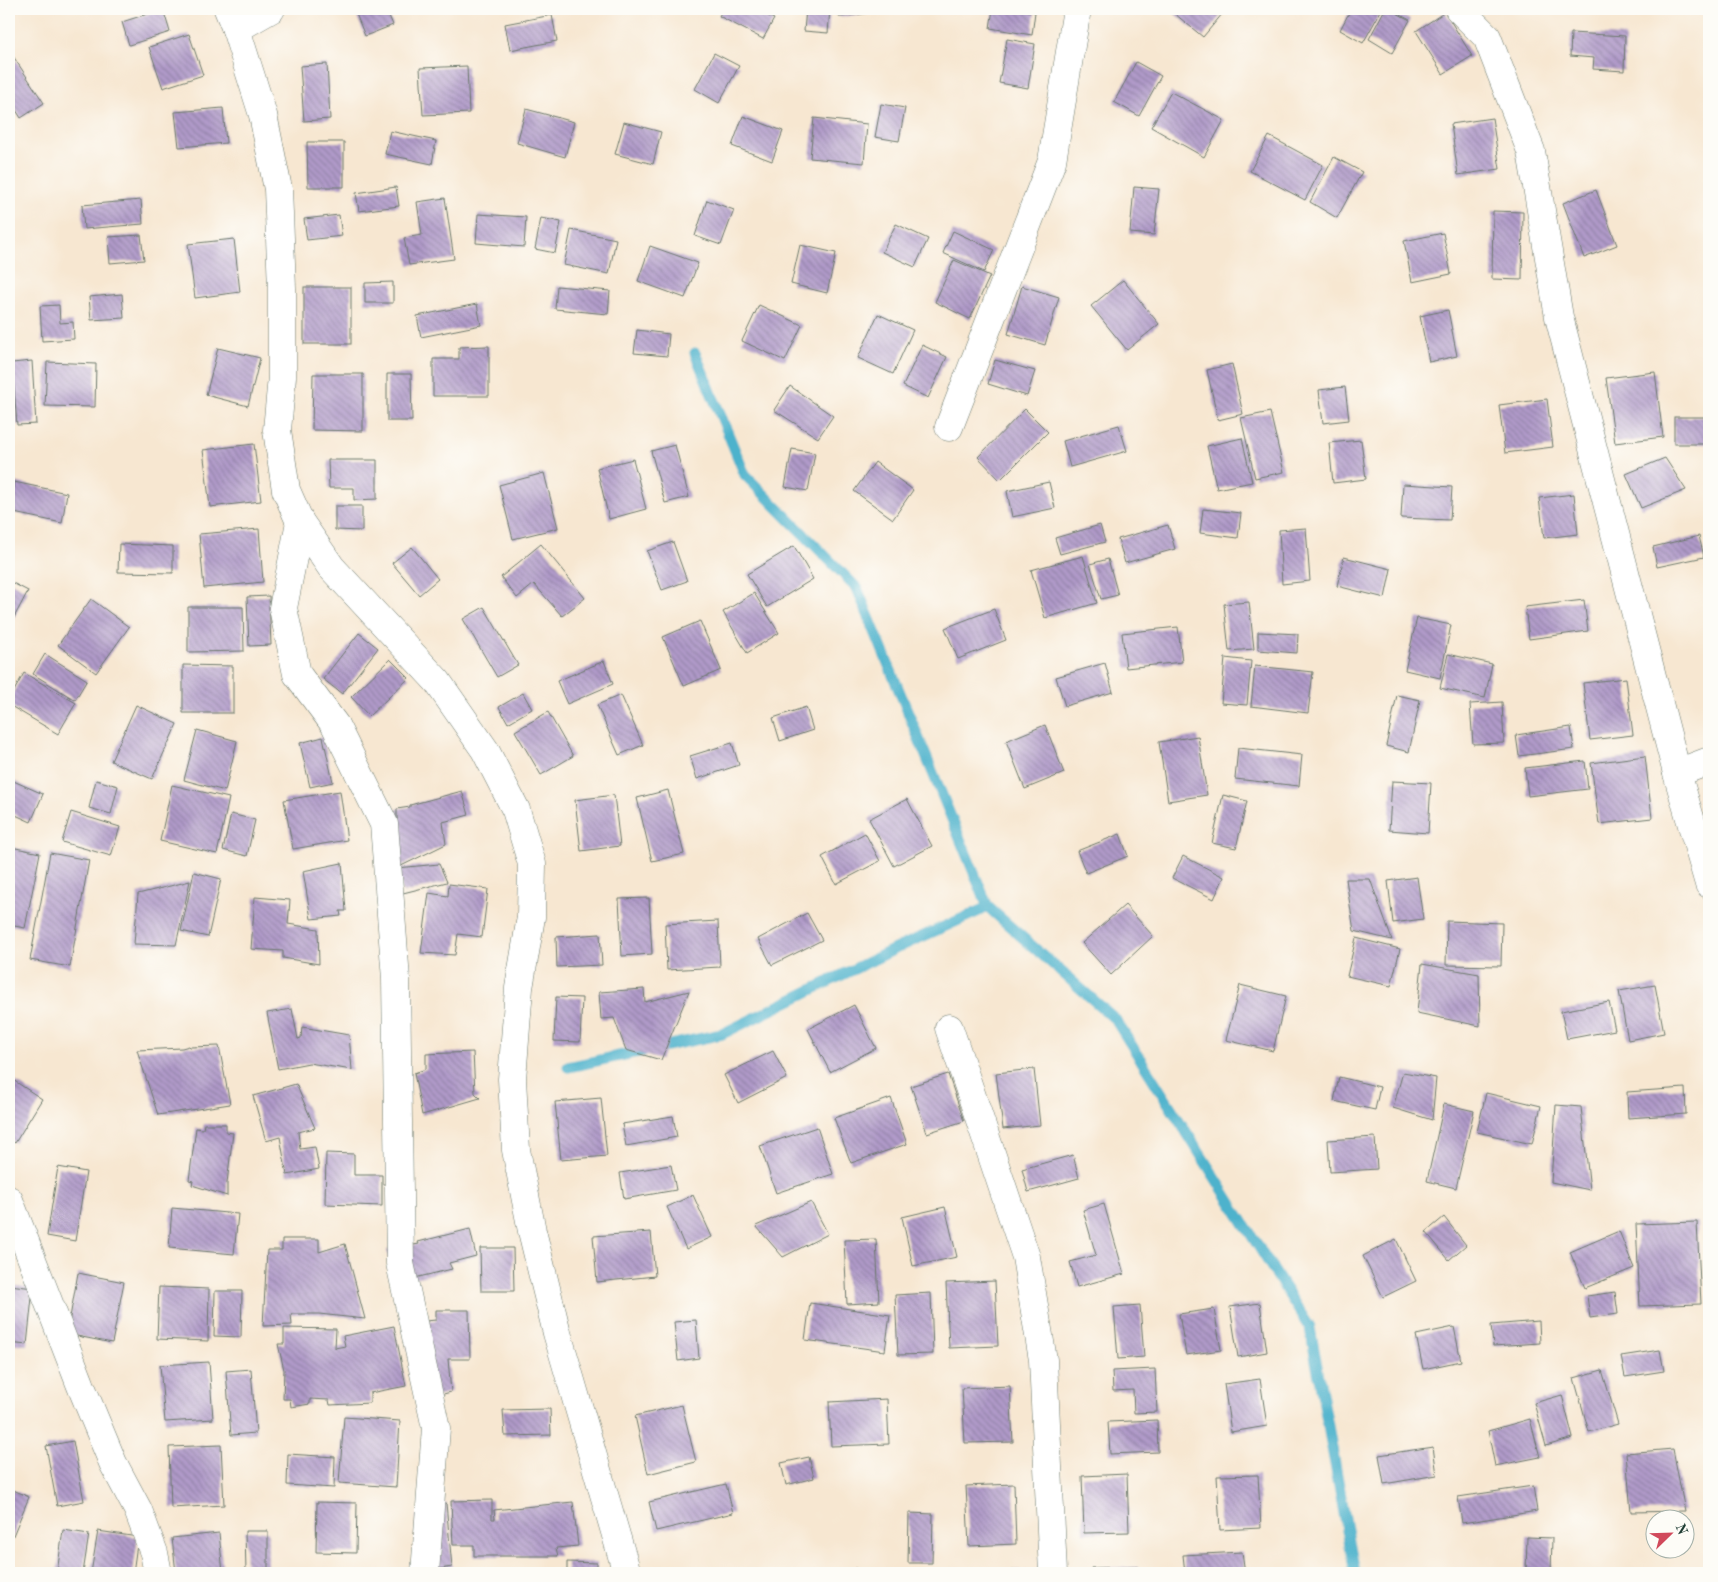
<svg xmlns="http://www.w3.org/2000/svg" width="1718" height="1582" font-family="'Old Standard TT',serif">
  <defs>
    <pattern id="building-back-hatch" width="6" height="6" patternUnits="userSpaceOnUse" patternTransform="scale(1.25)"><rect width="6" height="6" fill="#b09ac9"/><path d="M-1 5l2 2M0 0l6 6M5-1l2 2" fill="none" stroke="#8f7fa4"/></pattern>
  </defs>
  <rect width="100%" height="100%" fill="#fdfcf7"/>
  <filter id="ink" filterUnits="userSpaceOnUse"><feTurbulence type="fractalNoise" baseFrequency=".02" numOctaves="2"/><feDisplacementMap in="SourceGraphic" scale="10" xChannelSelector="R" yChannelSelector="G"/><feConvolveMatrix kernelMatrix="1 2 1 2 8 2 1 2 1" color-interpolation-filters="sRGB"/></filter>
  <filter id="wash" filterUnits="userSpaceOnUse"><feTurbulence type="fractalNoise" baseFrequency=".0096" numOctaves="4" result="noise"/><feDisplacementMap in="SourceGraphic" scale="20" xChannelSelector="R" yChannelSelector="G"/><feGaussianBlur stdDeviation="1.12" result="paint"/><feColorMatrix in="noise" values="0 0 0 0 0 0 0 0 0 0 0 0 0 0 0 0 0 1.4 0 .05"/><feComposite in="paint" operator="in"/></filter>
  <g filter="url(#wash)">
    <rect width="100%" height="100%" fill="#f7e7d1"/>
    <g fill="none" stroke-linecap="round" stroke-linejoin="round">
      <g stroke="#4db2cc" stroke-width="11">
        <polyline points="695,353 745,475 857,588 988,907 1115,1019 1310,1328 1355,1573"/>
        <polyline points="568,1067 722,1034 897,948 988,907"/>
      </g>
    </g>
    <g id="blocks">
      <g fill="url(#building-back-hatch)">
        <polygon points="163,9 170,32 129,45 122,22"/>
        <polygon points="354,9 386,9 393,25 365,36"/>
        <polygon points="723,9 755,9 774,19 763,39 719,16"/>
        <polygon points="806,9 830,9 828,33 804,31"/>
        <polygon points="838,9 893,9 893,10 839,17"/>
        <polygon points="993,9 1014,9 1035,12 1032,35 990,28"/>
        <polygon points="1169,9 1219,9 1223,13 1203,37"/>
        <polygon points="1351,9 1382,9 1363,43 1340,30"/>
        <polygon points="1385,9 1389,9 1410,20 1392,53 1369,39"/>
        <polygon points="1445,12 1472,56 1443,74 1416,31"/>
        <polygon points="552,15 557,41 510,50 505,24"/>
        <polygon points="1571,33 1625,36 1624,71 1593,69 1594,58 1570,56"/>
        <polygon points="189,34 203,75 163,88 149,47"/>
        <polygon points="1007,39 1035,44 1028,88 999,83"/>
        <polygon points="11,53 44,103 21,118 9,99 9,54"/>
        <polygon points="714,53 739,66 719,103 695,89"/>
        <polygon points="1136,62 1161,76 1139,116 1114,102"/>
        <polygon points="327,64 330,119 304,121 300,66"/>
        <polygon points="467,66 469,113 423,115 420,68"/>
        <polygon points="1171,92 1224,120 1204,157 1151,127"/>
        <polygon points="881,104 905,108 899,141 875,137"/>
        <polygon points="223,108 226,143 179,147 175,112"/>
        <polygon points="526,109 574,122 565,157 517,143"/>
        <polygon points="743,116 783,131 772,161 732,146"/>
        <polygon points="814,118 867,124 864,163 810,158"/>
        <polygon points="1492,118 1500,169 1458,175 1451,124"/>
        <polygon points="624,122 661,132 653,164 615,154"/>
        <polygon points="390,131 436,141 432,164 385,154"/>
        <polygon points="1269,136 1323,165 1305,200 1250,171"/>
        <polygon points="307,142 344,142 344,187 308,187"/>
        <polygon points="1334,157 1362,172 1337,218 1310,202"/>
        <polygon points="396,187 399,206 359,211 356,193"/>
        <polygon points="1134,187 1159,189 1154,235 1130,233"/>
        <polygon points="1596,190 1617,245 1584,258 1563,203"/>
        <polygon points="445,198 454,259 409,265 404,238 422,235 417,202"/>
        <polygon points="141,200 143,224 84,229 82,205"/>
        <polygon points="707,200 734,210 721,245 695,236"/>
        <polygon points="1493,211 1523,212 1522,280 1492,279"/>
        <polygon points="478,214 526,217 524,247 476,243"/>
        <polygon points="339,215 342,236 307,240 304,219"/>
        <polygon points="541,218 561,222 555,253 535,249"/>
        <polygon points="896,224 928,239 915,267 882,252"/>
        <polygon points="571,230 616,239 609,274 564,265"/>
        <polygon points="953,231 994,250 984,272 943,253"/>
        <polygon points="1443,233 1451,274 1412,282 1404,241"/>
        <polygon points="141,235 144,260 110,263 108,237"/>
        <polygon points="234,239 240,292 195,298 188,244"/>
        <polygon points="800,245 836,253 827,293 791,284"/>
        <polygon points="650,246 698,263 685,298 638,281"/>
        <polygon points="954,260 990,276 970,319 935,302"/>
        <polygon points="1123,280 1159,324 1127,350 1091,306"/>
        <polygon points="393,282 393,303 365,303 365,283"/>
        <polygon points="557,286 610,291 608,314 555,309"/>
        <polygon points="1022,286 1059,297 1045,345 1008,334"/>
        <rect x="304" y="287" width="47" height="57"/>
        <polygon points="122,294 124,318 91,320 89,297"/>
        <polygon points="477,304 481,325 421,337 417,316"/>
        <polygon points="59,305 60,323 73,322 74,339 42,341 40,306"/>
        <polygon points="759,305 802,325 785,361 742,341"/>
        <polygon points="1448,310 1457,356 1429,362 1420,316"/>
        <polygon points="878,314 913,330 893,374 858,358"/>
        <polygon points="637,330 669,334 667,356 634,353"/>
        <polygon points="922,345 947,357 928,398 903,386"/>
        <polygon points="489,346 489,396 433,396 433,359 459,359 459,347"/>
        <polygon points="218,348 260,358 248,406 206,395"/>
        <polygon points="995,360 1035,371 1027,396 988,384"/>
        <polygon points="32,361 36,424 17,425 12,363"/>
        <polygon points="47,362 96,364 95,407 45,406"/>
        <polygon points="1232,364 1243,414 1218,420 1207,370"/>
        <polygon points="1655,372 1663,437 1615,443 1606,378"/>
        <polygon points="313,374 363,374 363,431 312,430"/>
        <polygon points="387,374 411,374 412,421 387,421"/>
        <polygon points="790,386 833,416 818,438 774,410"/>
        <polygon points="1345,387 1349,420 1323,423 1319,390"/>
        <polygon points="1547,399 1553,447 1505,453 1499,405"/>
        <polygon points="1025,409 1048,432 1000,480 978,457"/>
        <polygon points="1270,412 1284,472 1255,478 1241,418"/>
        <rect x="1674" y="417" width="35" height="27"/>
        <polygon points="1119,425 1127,451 1070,467 1063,441"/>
        <polygon points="1242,438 1252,482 1217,489 1207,446"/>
        <polygon points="1361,440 1366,479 1333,483 1329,443"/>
        <polygon points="254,444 261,501 210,507 203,450"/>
        <polygon points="675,445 689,497 665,503 651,451"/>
        <polygon points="792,449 815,453 808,491 785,487"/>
        <polygon points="1665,458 1686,490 1641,508 1626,474"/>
        <polygon points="633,459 646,509 609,519 597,468"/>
        <polygon points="328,460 377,460 377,499 354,500 354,488 329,488"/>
        <polygon points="875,462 913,490 893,519 854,491"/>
        <polygon points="544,473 558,528 513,539 499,485"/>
        <polygon points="14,482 67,493 62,523 9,512"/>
        <polygon points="1049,482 1055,508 1012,517 1007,491"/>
        <polygon points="1403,484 1452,487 1450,520 1401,518"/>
        <polygon points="1574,494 1578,534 1544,538 1539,498"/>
        <polygon points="335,506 362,506 362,531 335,530"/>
        <polygon points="1203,509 1241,513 1238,538 1200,533"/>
        <polygon points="1100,525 1105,542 1060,554 1055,538"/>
        <polygon points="1168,525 1175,549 1125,563 1118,539"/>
        <polygon points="1306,528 1310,581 1282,584 1279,530"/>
        <polygon points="259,529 263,582 204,588 199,534"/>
        <polygon points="1699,536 1704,557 1657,567 1653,547"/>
        <polygon points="673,542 687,581 662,590 647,551"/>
        <polygon points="119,544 173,546 173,573 118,572"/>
        <polygon points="541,544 585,598 562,616 534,584 517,598 501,577"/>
        <polygon points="794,546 813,579 767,607 747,574"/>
        <polygon points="412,547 438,579 419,595 392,563"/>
        <polygon points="1083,556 1097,603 1045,618 1031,570"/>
        <polygon points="1344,557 1391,569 1385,598 1337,586"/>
        <polygon points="1108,559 1118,595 1101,599 1090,564"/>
        <polygon points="9,581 28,591 9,627"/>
        <polygon points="754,593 779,633 747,653 723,612"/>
        <polygon points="269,596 271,645 249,646 247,597"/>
        <polygon points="91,599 129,627 96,673 58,645"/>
        <polygon points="1584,600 1588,631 1529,639 1525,607"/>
        <polygon points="1249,602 1254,649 1229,651 1224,604"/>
        <polygon points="188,607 243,607 244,651 188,652"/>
        <polygon points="484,607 518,665 497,677 463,619"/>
        <polygon points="994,609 1006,640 958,659 945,628"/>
        <polygon points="1417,618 1451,625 1440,678 1405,670"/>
        <polygon points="700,621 721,670 684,686 663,637"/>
        <polygon points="1178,627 1182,662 1126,668 1122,633"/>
        <polygon points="1258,632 1298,634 1297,653 1258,650"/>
        <polygon points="359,633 378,648 342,694 323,679"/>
        <polygon points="45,654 87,680 75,700 33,674"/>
        <polygon points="1448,654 1492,664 1485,698 1440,688"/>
        <polygon points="1225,658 1251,661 1247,705 1221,703"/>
        <polygon points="390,659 409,678 369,716 351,697"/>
        <polygon points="604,661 613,684 567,704 557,681"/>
        <polygon points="1105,663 1113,692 1065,706 1056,677"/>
        <polygon points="183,665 233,666 233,713 183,713"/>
        <polygon points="1255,666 1313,672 1308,713 1251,706"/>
        <polygon points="24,673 76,703 58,734 9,705 9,700"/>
        <polygon points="1626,678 1633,735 1590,740 1583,683"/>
        <polygon points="523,693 532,709 508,723 499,707"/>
        <polygon points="621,695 643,745 619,755 597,705"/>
        <polygon points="1397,695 1420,700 1409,752 1386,746"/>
        <polygon points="1502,702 1504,743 1473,744 1470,704"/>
        <polygon points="136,705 177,724 152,779 111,761"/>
        <polygon points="806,707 813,730 780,741 773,718"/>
        <polygon points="548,712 573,756 541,775 515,731"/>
        <polygon points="1045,725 1064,773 1025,789 1006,741"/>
        <polygon points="1571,727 1574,749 1519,756 1516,735"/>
        <polygon points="197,730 237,741 225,791 184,780"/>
        <polygon points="1198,736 1207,795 1168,801 1159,742"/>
        <polygon points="323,737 333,782 310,787 300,743"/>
        <polygon points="732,743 739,765 697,779 690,756"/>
        <polygon points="1238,748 1302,755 1299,786 1235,779"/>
        <polygon points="1645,756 1652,818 1599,824 1591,763"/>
        <polygon points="1585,761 1588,789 1528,796 1525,768"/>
        <polygon points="9,779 43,794 31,822 9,812"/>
        <polygon points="96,780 118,786 111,814 89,808"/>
        <polygon points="1392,781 1431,783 1428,833 1389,830"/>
        <polygon points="172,785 229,798 217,854 160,841"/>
        <polygon points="668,790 684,854 652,861 637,798"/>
        <polygon points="340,791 347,840 293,849 284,800"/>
        <polygon points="462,791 469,815 443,822 446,844 397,868 439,864 447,882 403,893 397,868 397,809 410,807 410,805"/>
        <polygon points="614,795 620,846 581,851 575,800"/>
        <polygon points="1223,795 1247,801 1236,848 1212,843"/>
        <polygon points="907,799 932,846 894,866 869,819"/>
        <polygon points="71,812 120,827 111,856 62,842"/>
        <polygon points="231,814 255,820 247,856 223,850"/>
        <polygon points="865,833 880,861 836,884 822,857"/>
        <polygon points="1120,834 1128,856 1086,873 1077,851"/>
        <polygon points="11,847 40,853 25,928 9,925 9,857"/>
        <polygon points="50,853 89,860 70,967 30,960"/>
        <polygon points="1183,856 1224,877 1214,899 1172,878"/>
        <polygon points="342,863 346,911 340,911 341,916 311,919 303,871"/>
        <polygon points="194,872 221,879 208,937 181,931"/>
        <polygon points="1417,877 1423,919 1393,923 1388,881"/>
        <polygon points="1346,879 1370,879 1392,940 1354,931"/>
        <polygon points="190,881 176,945 134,944 138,894"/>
        <polygon points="449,884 488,889 482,937 458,934 455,955 421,953 429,893 448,896"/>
        <polygon points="255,897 290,900 288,924 318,929 319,964 283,958 283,951 251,949"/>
        <polygon points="649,898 652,954 622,956 619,899"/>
        <polygon points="1125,905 1153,936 1111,975 1082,943"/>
        <polygon points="807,913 822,940 772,965 758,939"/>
        <polygon points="718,921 720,967 667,970 665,924"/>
        <polygon points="1447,921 1502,923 1501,966 1446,965"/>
        <polygon points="600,934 602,965 557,967 556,937"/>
        <polygon points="1356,938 1400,949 1391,986 1347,976"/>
        <polygon points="1422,964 1479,974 1480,1026 1417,1013"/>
        <polygon points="1240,985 1286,996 1273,1051 1226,1040"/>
        <polygon points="1655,985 1664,1033 1628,1040 1619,991"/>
        <polygon points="644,989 645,1002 689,991 661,1060 626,1050 614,1018 601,1019 599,992"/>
        <polygon points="556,997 582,998 580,1042 554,1041"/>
        <polygon points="1609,1002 1615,1030 1567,1039 1561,1011"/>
        <polygon points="854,1005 876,1048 830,1072 808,1029"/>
        <polygon points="292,1009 298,1039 301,1038 302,1027 349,1035 352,1070 309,1063 278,1069 267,1013"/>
        <polygon points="189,1046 190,1047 219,1046 230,1104 158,1115 137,1050 182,1048"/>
        <polygon points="773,1051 787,1078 738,1103 724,1075"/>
        <polygon points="473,1052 475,1093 480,1098 422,1115 414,1073 426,1069 426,1054"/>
        <polygon points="1034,1069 1040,1125 1003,1129 996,1073"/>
        <polygon points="1403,1072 1436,1078 1432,1120 1393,1108"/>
        <polygon points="948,1074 964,1121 927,1133 911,1086"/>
        <polygon points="1339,1077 1380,1087 1375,1110 1334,1101"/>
        <polygon points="13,1080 42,1099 15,1143 9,1139 9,1088"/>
        <polygon points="296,1084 315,1128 298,1132 300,1149 315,1147 319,1169 287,1175 280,1137 266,1141 253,1096"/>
        <polygon points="1685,1088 1686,1114 1628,1118 1627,1092"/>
        <polygon points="1486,1093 1541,1106 1532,1144 1477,1132"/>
        <polygon points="601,1098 607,1156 561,1160 555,1102"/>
        <polygon points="891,1098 907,1144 851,1163 834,1118"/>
        <polygon points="1444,1104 1474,1111 1456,1188 1427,1181"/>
        <polygon points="1556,1105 1581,1107 1590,1190 1551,1182"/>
        <polygon points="673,1116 677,1137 626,1146 622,1124"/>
        <polygon points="204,1124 226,1124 226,1132 233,1133 227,1183 227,1196 192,1185 193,1181 189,1180 196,1128 203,1129"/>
        <polygon points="817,1127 833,1174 776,1193 760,1146"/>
        <polygon points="1375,1137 1377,1169 1330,1172 1328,1140"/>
        <polygon points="326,1153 354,1154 354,1175 382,1175 382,1206 325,1204"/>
        <polygon points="1073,1155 1079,1178 1028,1192 1022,1169"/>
        <polygon points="671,1165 676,1190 624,1199 620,1173"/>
        <polygon points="58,1167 86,1172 75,1241 47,1236"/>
        <polygon points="693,1195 712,1237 686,1249 667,1207"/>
        <polygon points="811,1202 828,1234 783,1257 756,1226"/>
        <polygon points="1104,1204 1124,1274 1077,1287 1070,1262 1096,1255 1083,1210"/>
        <polygon points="945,1207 957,1257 913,1266 902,1217"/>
        <polygon points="172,1208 238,1214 234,1254 169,1248"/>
        <polygon points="1444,1217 1466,1245 1449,1260 1426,1232"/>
        <polygon points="1697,1222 1701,1304 1640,1306 1636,1224"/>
        <polygon points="470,1229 476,1256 449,1263 452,1269 394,1283 387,1250 419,1244 418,1242"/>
        <polygon points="1619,1231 1634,1268 1585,1288 1570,1252"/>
        <polygon points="651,1232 655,1276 597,1282 593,1236"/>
        <polygon points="282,1239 319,1239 319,1252 345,1244 365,1319 319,1314 291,1314 292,1325 263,1326 267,1250 282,1250"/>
        <polygon points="876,1239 879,1302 847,1304 844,1240"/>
        <polygon points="1396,1239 1416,1281 1383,1297 1363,1256"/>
        <polygon points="480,1248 513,1248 514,1291 481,1291"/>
        <polygon points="78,1273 124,1282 112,1343 67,1334"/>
        <polygon points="995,1281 998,1346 949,1348 946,1283"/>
        <polygon points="10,1285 33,1288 27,1345 9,1343"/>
        <polygon points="159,1287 209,1289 208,1341 157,1339"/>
        <polygon points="215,1291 242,1291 241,1337 214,1336"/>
        <polygon points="1615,1292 1618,1314 1590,1318 1587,1296"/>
        <polygon points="931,1293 933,1354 898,1355 895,1295"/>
        <polygon points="810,1303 890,1315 885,1351 805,1340"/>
        <polygon points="1260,1303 1267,1352 1238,1357 1230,1307"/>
        <polygon points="1140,1305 1144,1357 1118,1359 1114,1307"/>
        <polygon points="1214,1309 1221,1350 1186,1355 1179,1314"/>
        <polygon points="436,1310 469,1310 470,1359 448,1359 451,1392 417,1401 404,1323 436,1320"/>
        <polygon points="696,1320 699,1358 678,1361 674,1322"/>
        <polygon points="1539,1321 1540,1343 1493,1346 1491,1325"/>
        <polygon points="394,1326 406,1386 370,1393 370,1403 330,1405 329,1400 310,1399 310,1404 291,1407 290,1399 283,1399 284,1370 278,1344 284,1344 284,1328 336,1329 335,1348 345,1346 343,1336"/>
        <polygon points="1454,1327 1461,1361 1423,1369 1416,1335"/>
        <polygon points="1660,1350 1664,1371 1625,1377 1621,1356"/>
        <polygon points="209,1362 213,1419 165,1422 160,1365"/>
        <polygon points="251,1369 256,1433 231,1435 226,1371"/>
        <polygon points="1155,1369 1157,1412 1134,1413 1133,1390 1113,1391 1112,1371"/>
        <polygon points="1602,1370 1618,1424 1589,1432 1574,1378"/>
        <polygon points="1260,1379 1267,1426 1231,1432 1224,1384"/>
        <polygon points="1010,1386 1013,1442 965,1443 962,1388"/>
        <polygon points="1562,1395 1573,1438 1546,1446 1534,1403"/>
        <polygon points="887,1399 889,1444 831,1446 829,1402"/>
        <polygon points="682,1405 696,1462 648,1474 635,1416"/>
        <polygon points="550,1409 551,1435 505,1436 503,1410"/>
        <polygon points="344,1417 400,1421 396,1487 339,1483"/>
        <polygon points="1530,1419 1540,1457 1495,1466 1488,1431"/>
        <polygon points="1157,1420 1158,1452 1110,1454 1108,1422"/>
        <polygon points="73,1441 84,1501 57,1506 46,1446"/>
        <polygon points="221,1445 224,1505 171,1508 169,1447"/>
        <polygon points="1433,1447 1437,1475 1384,1484 1379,1455"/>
        <polygon points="1673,1449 1685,1511 1631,1512 1626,1453"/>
        <polygon points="288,1454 335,1457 334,1488 287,1485"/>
        <polygon points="809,1457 814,1478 786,1485 781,1463"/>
        <polygon points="1127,1474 1129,1532 1084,1533 1082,1476"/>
        <polygon points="1258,1475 1261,1528 1220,1530 1217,1476"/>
        <polygon points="726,1484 733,1513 656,1531 649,1502"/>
        <polygon points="1014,1484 1016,1544 969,1546 966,1486"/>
        <polygon points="1533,1486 1537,1511 1462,1523 1458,1497"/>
        <polygon points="9,1488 29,1497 12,1538 9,1537"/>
        <polygon points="492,1500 492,1519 495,1519 494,1510 573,1502 578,1546 556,1548 558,1556 474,1556 474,1545 453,1545 451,1501"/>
        <polygon points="317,1502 357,1503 356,1553 316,1552"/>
        <polygon points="446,1503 452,1567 415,1573 416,1516"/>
        <polygon points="909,1513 933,1514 932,1563 908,1563"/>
        <polygon points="63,1530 89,1534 83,1573 57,1573"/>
        <polygon points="98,1531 138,1537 133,1573 91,1573"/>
        <polygon points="245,1531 268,1531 268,1573 246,1573"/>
        <polygon points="219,1533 223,1573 176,1573 172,1538"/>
        <polygon points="1527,1537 1552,1538 1551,1573 1526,1573"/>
        <polygon points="1242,1552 1245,1573 1185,1573 1183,1555"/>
        <polygon points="567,1562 597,1563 597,1573 562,1573 567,1571"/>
        <polygon points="1138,1567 1138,1573 1091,1573 1091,1568"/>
        <polygon points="856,1568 857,1573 837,1573 837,1572"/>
        <polygon points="1020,1570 1020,1573 986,1573 986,1572"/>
        <polygon points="439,1571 465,1572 465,1573 439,1573"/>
      </g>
    </g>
  </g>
  <g filter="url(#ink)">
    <use href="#blocks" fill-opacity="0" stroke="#6b786b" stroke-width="1"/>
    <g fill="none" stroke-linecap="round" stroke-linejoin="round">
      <defs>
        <g id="street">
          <polyline points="228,9 236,29 263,115 278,189 282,288 282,377 277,430 286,490 300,522 331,567 437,681 485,750 516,810 532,864 531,917 519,988 512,1079 516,1150 532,1231 557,1333 627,1573"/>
          <polyline points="1459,9 1487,37 1531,151 1559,317 1677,773 1709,884"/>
          <polyline points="236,29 271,9"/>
          <polyline points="949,427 1052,161 1077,9"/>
          <polyline points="300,522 283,608 297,674 335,725 384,824 396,979 400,1263 436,1428 425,1573"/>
          <polyline points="1677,773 1709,761"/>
          <polyline points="949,1028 1026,1257 1043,1360 1053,1573"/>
          <polyline points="9,1200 81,1386 113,1463 138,1510 154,1553 158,1573"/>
        </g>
      </defs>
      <use href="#street" stroke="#6b786b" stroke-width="29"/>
      <use href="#street" stroke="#fff" stroke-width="28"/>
    </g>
  </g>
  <rect width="1718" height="1582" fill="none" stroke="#fdfcf7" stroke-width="30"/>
  <g transform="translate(1670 1534) rotate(67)"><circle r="24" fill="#fdfcf7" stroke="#a4b0a9"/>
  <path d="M0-4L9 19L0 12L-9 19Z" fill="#d1495b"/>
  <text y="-8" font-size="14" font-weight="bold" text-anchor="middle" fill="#1f3d34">N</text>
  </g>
</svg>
